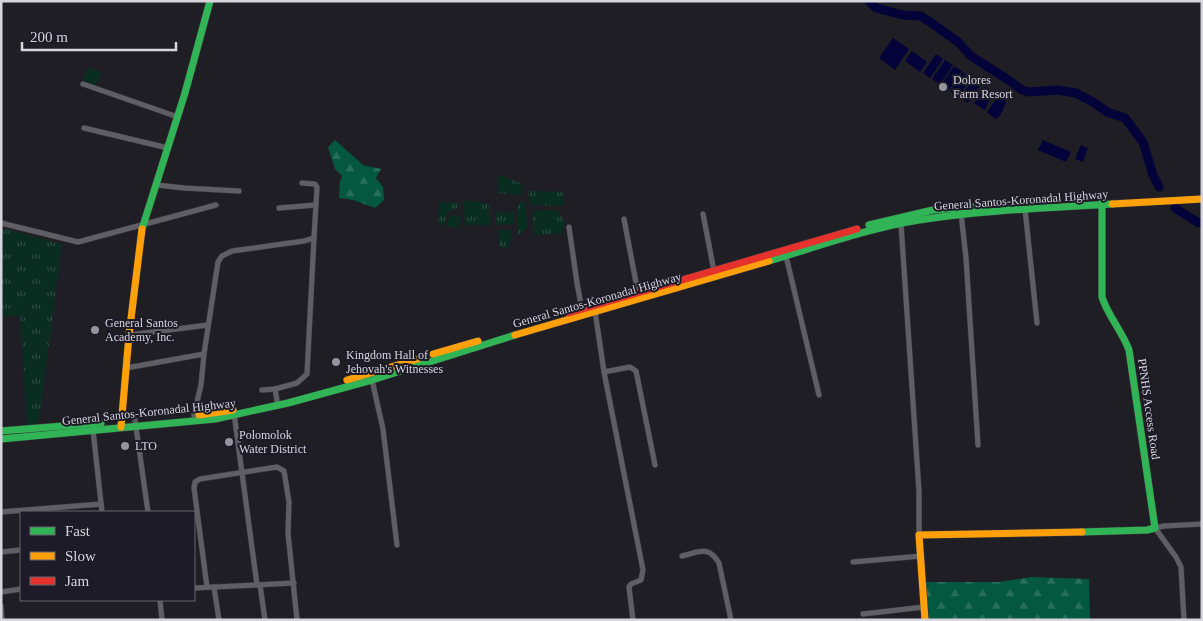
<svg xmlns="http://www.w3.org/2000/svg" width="1203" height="621" font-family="Georgia,serif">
  <defs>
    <pattern id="grass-tufts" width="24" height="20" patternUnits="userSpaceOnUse" patternTransform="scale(1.25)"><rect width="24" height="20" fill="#0a2d21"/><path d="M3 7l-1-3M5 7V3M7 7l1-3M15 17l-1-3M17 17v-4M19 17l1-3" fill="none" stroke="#2d4b41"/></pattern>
    <pattern id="forest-firs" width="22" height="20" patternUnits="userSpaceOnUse" patternTransform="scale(1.25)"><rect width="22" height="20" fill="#045840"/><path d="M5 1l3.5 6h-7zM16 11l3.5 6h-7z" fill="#286f5b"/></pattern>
  </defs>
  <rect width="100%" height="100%" fill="#1f1e24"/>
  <g fill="url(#grass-tufts)">
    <polygon points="498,175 520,183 524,195 498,193"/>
    <polygon points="528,191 564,192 563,206 530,205"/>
    <polygon points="464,200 489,204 490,225 465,225"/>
    <polygon points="525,201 528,228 517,236 517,204"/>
    <polygon points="440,202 461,203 455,210 447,212 445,225 438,223"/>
    <polygon points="557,210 565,222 562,233 534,235 532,211"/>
    <polygon points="514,212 513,224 496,225 496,213"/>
    <polygon points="450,215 461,216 459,228 447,227"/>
    <polygon points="1,228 62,244 39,422 27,426 20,316 1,317"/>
    <polygon points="499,230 512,230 509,248 499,246"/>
  </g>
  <g fill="url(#forest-firs)">
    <polygon points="335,140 363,165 381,169 376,178 383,187 384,200 375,208 353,200 339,198 340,181 342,176 335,169 328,147"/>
    <polygon points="1032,577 1089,579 1090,620 926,620 925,582 999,582"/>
  </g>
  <polygon fill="#0a2d21" points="89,67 102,73 95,86 83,80"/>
  <g fill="#03033a">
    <polygon points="893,38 909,49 895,70 879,58"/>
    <polygon points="912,51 927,62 920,72 905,61"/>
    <polygon points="936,54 943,59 930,78 923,73"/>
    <polygon points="945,60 953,65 940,84 932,79"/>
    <polygon points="954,66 962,71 949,90 941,85"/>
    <polygon points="963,72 971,78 958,97 950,91"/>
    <polygon points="973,79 981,84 968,103 960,98"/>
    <polygon points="985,87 995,93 995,95 989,101 985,110 974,103"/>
    <path d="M 999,96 L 1005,100 L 1006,103 L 1000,116 L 995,119 L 987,112 C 990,108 996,98 999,96 Z"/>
    <polygon points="1043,140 1071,152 1066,162 1038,150"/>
    <polygon points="1081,145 1088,148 1083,162 1075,159"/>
  </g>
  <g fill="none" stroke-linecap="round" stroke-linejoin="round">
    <g stroke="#03033a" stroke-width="9">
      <polyline points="869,1 876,8 903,15 921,16 933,24 958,42 971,56 1010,81 1022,90 1029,92 1057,90 1076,93 1093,102 1107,112 1125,118 1143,142 1153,175 1159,187"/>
      <polyline points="1175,208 1197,222 1202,223"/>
    </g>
    <defs>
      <g id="street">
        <polyline points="83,84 178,117"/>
        <polyline points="84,128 168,148"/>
        <polyline points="157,185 184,188 239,191"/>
        <polyline points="279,208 316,205"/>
        <polyline points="1025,209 1037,323"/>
        <polyline points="961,213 966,258 978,445"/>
        <polyline points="703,214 714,271"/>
        <polyline points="624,219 638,293"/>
        <polyline points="1,223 78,242 216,205"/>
        <polyline points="901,224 919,491 919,535"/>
        <polyline points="569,227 577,283 582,310"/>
        <polyline points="786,256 819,395"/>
        <polyline points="595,311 604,372 643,570 641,580 631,584 629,587 633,620"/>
        <polyline points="129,335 208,325"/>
        <polyline points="204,354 218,262 222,256 232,251 304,241 314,238 317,187 315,184 302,183"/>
        <polyline points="126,368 204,354 201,385 194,415"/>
        <polyline points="604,372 630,367 636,371 655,465"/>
        <polyline points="372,380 383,429 397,545"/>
        <polyline points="262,390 275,389"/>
        <polyline points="277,401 275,389 297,383 307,374 314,238"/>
        <polyline points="234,413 257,585"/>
        <polyline points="135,420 148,512"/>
        <polyline points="93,430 102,512"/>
        <polyline points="1,512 101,504"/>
        <polyline points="1,552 21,550"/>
        <path d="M 682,556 C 700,552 708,545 719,563 L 731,620"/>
        <polyline points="853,562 921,556"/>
        <polyline points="260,585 265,620"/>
        <polyline points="207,587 194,488 195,482 200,479 277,467 284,471 289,502 288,533 297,620"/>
        <polyline points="214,587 219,620"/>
        <polyline points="194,588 294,583"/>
        <polyline points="1,592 21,589"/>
        <polyline points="160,600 162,620"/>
        <polyline points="1,606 2,620"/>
        <polyline points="863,614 924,607"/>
        <polyline points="1184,620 1181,567 1176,557 1155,528 1164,526 1202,524"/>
      </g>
      <g id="fast">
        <polyline points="869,225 933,210 987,206"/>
        <polyline points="142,229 185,93 210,1"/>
        <path d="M 769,261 C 819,246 869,228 919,220 C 983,210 1048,208 1112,204"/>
        <polyline points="1,431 101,423"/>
        <polyline points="1,439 215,419 288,403 372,380 515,335"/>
        <path d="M 1082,532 L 1147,530 L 1155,528 L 1129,350 C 1122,331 1108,316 1102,297 L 1102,199"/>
      </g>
      <g id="slow">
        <polyline points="1112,204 1202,199"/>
        <polyline points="515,335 769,261"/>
        <polyline points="433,354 478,341"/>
        <polyline points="347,380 418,359"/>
        <polyline points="199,415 233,410"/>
        <polyline points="121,427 129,335 142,229"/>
        <polyline points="925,620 919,535 1082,532"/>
      </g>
      <polyline id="jam" points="569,313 857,229"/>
    </defs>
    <use href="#street" stroke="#3a393f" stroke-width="6"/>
    <use href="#fast" stroke="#3a393f" stroke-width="8"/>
    <use href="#slow" stroke="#3a393f" stroke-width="8"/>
    <use href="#jam" stroke="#3a393f" stroke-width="8"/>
    <use href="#street" stroke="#5f5e64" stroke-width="5"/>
    <use href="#fast" stroke="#30b455" stroke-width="7"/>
    <use href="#slow" stroke="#ff9f0a" stroke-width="7"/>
    <use href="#jam" stroke="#e5322d" stroke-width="7"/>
  </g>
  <g fill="#96959d" stroke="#1d1b27" stroke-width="2">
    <circle cx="943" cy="87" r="5"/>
    <circle cx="95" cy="330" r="5"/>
    <circle cx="336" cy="362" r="5"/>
    <circle cx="229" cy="442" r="5"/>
    <circle cx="125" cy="446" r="5"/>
  </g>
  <g text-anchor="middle" stroke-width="4" stroke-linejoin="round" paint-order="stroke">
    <g font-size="12" fill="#d6d5de" stroke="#1d1b27" text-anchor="start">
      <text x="953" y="84">Dolores<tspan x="953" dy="14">Farm Resort</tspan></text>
      <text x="105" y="327">General Santos<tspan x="105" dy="14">Academy, Inc.</tspan></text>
      <text x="346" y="359">Kingdom Hall of<tspan x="346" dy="14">Jehovah's Witnesses</tspan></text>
      <text x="239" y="439">Polomolok<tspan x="239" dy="14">Water District</tspan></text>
      <text x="135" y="450">LTO</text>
    </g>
    <g font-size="12" fill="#d6d5de" stroke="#1d1b27">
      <text transform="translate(1021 200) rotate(-4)" y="4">General Santos-Koronadal Highway</text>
      <text transform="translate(597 300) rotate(-16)" y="4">General Santos-Koronadal Highway</text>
      <text transform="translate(1149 409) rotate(82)" y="4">PPNHS Access Road</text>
      <text transform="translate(149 412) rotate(-6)" y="4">General Santos-Koronadal Highway</text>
    </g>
  </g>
  <rect width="1203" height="621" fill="none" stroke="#d6d5de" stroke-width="5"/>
  <rect x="20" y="511" width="175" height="90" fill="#1d1b27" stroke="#676570"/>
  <rect x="30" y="527" width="25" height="8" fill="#30b455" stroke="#676570"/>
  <text x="65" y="536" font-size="15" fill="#d6d5de">Fast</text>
  <rect x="30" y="552" width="25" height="8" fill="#ff9f0a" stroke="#676570"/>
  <text x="65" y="561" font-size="15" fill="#d6d5de">Slow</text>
  <rect x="30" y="577" width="25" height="8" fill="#e5322d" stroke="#676570"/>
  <text x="65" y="586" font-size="15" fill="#d6d5de">Jam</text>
  <path d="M22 42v8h154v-8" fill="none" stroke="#d6d5de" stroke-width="2.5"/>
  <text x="30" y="42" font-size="15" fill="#d6d5de" stroke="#1d1b27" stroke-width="4" paint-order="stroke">200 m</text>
</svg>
